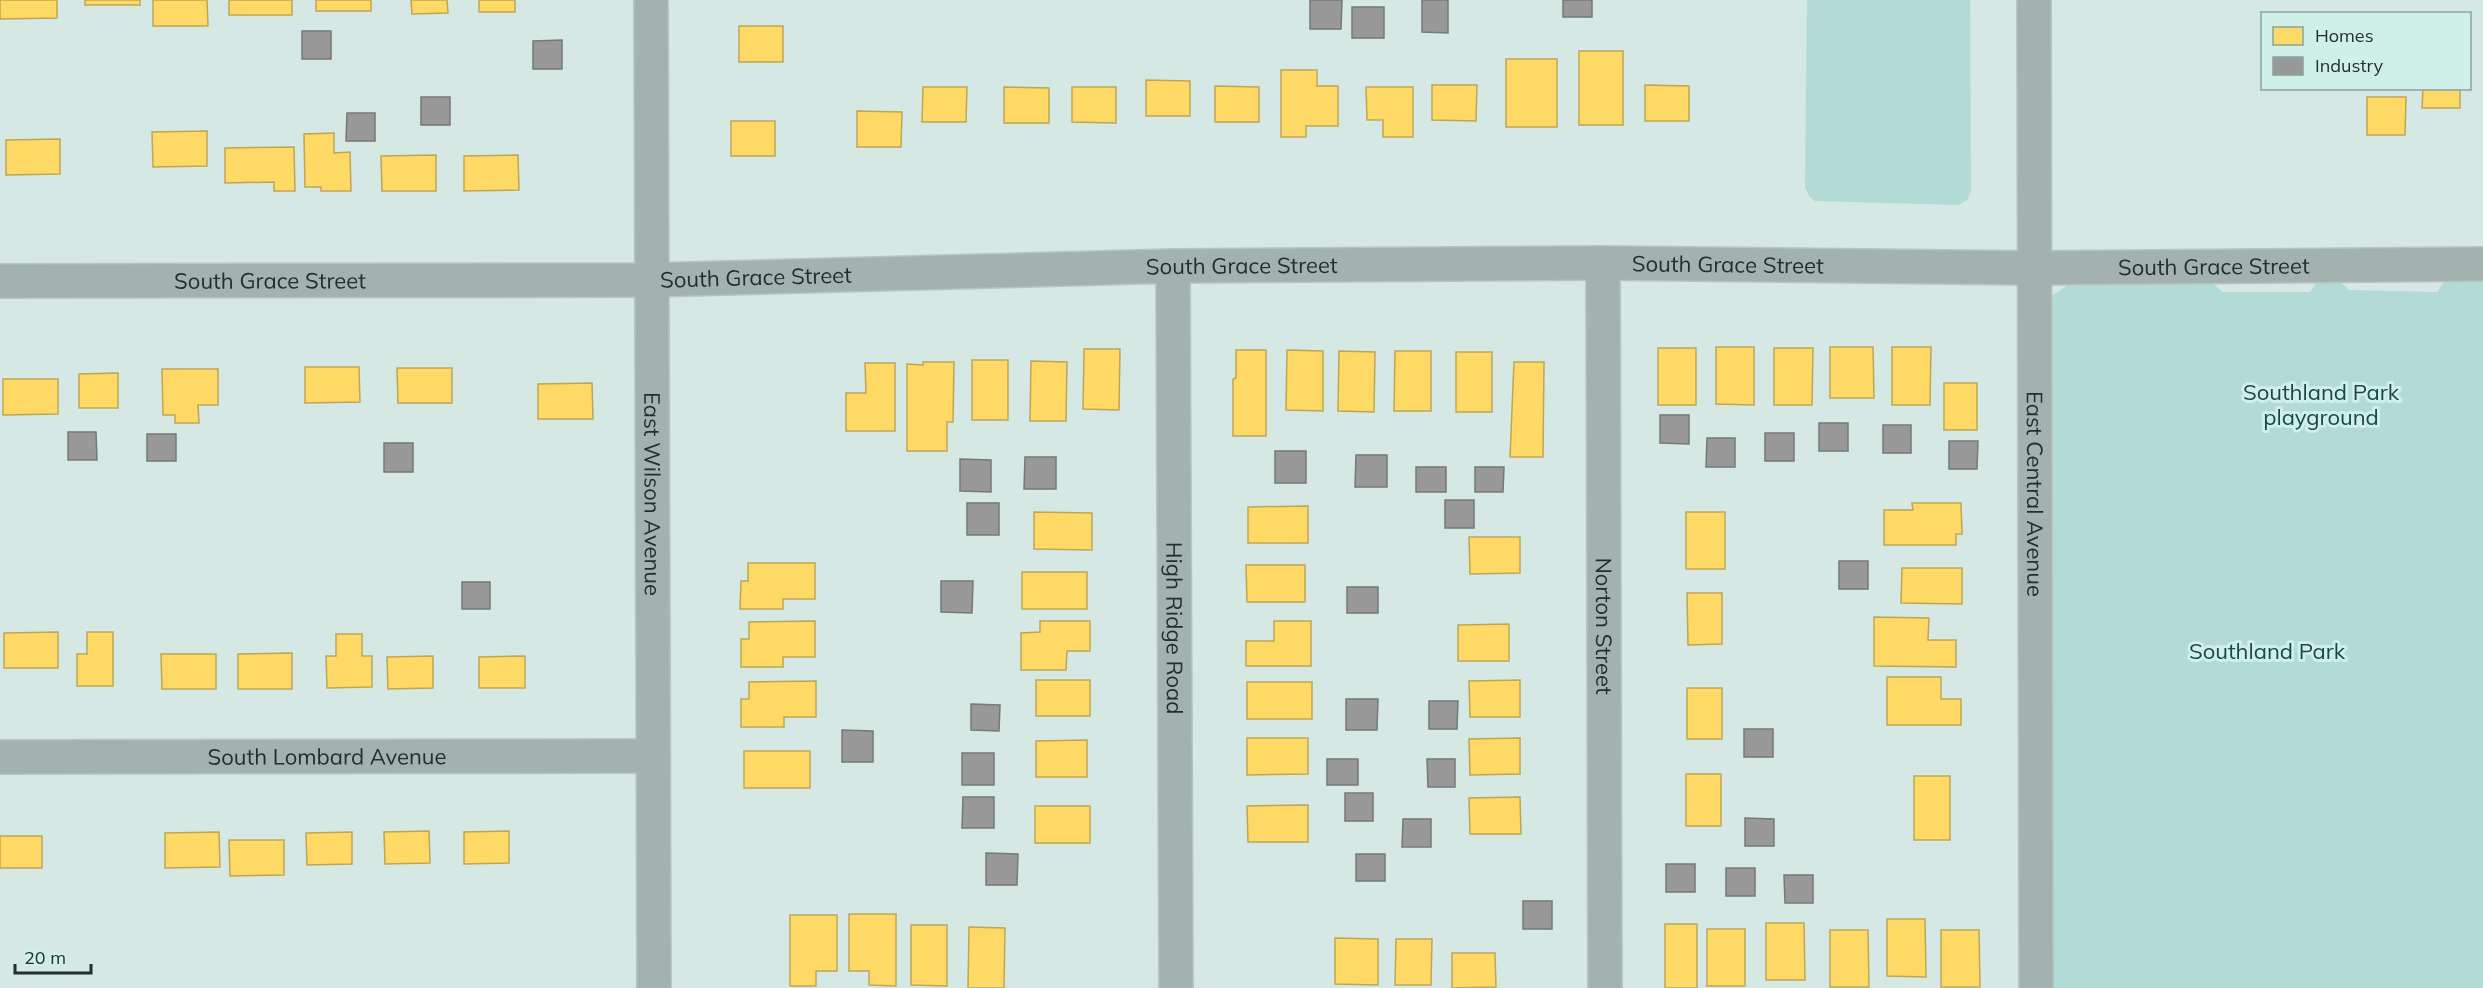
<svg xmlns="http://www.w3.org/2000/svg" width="2483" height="988" font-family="Mulish,sans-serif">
  <rect width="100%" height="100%" fill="#d6e8e4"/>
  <g fill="#b1dbd4">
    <polygon points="1807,0 1970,0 1971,192 1967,200 1958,205 1815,201 1810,197 1805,188"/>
    <path d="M 2446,279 L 2483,280 L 2483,988 L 2053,988 L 2050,315 L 2052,296 L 2069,284 L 2212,282 L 2222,292 L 2310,292 L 2316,283 C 2330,278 2339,279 2349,290 L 2437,292 Z"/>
  </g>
  <g fill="#ffd966" stroke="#bda655" stroke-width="1.5">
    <polygon points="0,0 57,0 57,18 0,19"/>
    <rect x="85" y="0" width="55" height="5"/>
    <polygon points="153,0 207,0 208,26 153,26"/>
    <rect x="229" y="0" width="63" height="15"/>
    <rect x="316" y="0" width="55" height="11"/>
    <polygon points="411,0 447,0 448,13 412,14"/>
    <rect x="479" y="0" width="36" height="12"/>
    <rect x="739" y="26" width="44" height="36"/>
    <rect x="1579" y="51" width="44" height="74"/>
    <rect x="1506" y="59" width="51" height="68"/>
    <polygon points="1281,70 1317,70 1317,86 1338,86 1338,126 1306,126 1306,137 1281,137"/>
    <polygon points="1146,80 1190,81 1190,116 1146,116"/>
    <polygon points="1432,85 1477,85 1476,121 1432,120"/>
    <polygon points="1645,85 1689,86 1689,121 1645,121"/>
    <polygon points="1215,86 1259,87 1259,122 1215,122"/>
    <polygon points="923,87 967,87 966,122 922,122"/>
    <polygon points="1004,87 1049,88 1049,123 1004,123"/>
    <polygon points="1072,87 1116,87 1116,123 1072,122"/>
    <polygon points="1366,87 1413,87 1413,137 1383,137 1383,120 1367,120"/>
    <polygon points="2423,88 2460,88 2460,108 2422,108"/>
    <polygon points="2367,97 2406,97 2405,135 2367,135"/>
    <polygon points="857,111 902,112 901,147 857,147"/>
    <rect x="731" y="121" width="44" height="35"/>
    <polygon points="207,131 207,166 153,167 152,132"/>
    <polygon points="334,133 334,153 350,152 351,191 321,191 321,187 305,187 304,134"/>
    <polygon points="60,139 60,174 6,175 6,140"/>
    <polygon points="294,147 295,191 274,191 274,182 225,183 225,148"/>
    <polygon points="436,155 436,191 382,191 381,156"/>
    <polygon points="518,155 519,190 464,191 464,156"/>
    <polygon points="1716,347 1754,347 1754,405 1716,404"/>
    <polygon points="1830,347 1873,347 1874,398 1830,398"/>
    <polygon points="1892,347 1931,347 1930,405 1892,405"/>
    <rect x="1658" y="348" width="38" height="57"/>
    <polygon points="1774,348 1813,348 1812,405 1774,405"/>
    <polygon points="1084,349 1120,349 1119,410 1083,409"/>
    <polygon points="1236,350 1266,350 1266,436 1233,436 1233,379 1236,378"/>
    <polygon points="1287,350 1323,351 1323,411 1286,410"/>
    <polygon points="1339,351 1375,352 1374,412 1338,411"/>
    <polygon points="1395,351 1431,351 1431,411 1394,411"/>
    <rect x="1456" y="352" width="36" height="60"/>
    <rect x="972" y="360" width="36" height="60"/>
    <polygon points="1031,361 1067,362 1066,421 1030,421"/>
    <polygon points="923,362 954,362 953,422 947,422 947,451 907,451 907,364 923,365"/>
    <polygon points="1514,362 1544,362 1543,457 1510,457"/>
    <polygon points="865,363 895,363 895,431 846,431 846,393 866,393"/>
    <polygon points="305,367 359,367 360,402 305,403"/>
    <polygon points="397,368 452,368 452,403 398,403"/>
    <polygon points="162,369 218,369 218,405 198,405 199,423 175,423 175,415 163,415"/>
    <polygon points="118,373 118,408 79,408 79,374"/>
    <polygon points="3,379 58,379 58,414 3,415"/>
    <polygon points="592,383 593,419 538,419 538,384"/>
    <rect x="1944" y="383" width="33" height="47"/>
    <polygon points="1912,503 1961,503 1962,534 1956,534 1956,545 1884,545 1884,510 1913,510"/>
    <polygon points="1308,506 1308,543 1248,543 1248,507"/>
    <polygon points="1034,512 1092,513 1092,550 1034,549"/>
    <rect x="1686" y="512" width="39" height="57"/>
    <polygon points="1469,537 1520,537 1520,573 1470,574"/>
    <polygon points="748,563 815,563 815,599 783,599 783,609 740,609 741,581 748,581"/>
    <polygon points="1246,565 1305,565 1305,602 1247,602"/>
    <polygon points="1902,568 1962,568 1962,604 1901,603"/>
    <rect x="1022" y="572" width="65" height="37"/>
    <polygon points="1687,593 1722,593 1722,644 1688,645"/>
    <polygon points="1874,617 1929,618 1928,640 1956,640 1956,667 1874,666"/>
    <polygon points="815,621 815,657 783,657 783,667 741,667 741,639 749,639 749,622"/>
    <polygon points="1040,621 1090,621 1090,651 1067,651 1066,670 1021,670 1021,633 1040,632"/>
    <polygon points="1274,621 1311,621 1311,666 1246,666 1246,641 1274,641"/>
    <polygon points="1509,624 1509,661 1458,661 1458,625"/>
    <polygon points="58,632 58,668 4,668 4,633"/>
    <polygon points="87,632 113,632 113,686 77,686 77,654 87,654"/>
    <polygon points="336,634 362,634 362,656 372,656 372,687 327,688 326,656 336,656"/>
    <polygon points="292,653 292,689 238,689 238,654"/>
    <polygon points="161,654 216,654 216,689 162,689"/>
    <polygon points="433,656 433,688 388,689 387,657"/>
    <polygon points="525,656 525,688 479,688 479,657"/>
    <polygon points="1887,677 1941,677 1941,699 1961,699 1961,725 1887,725"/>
    <rect x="1036" y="680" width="54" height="36"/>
    <polygon points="1520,680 1520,717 1470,717 1469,681"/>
    <polygon points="816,681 816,717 784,717 784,727 741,727 741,699 749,699 749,682"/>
    <rect x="1247" y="682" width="65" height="37"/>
    <rect x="1687" y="688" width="35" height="51"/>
    <polygon points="1247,738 1308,738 1308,774 1247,775"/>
    <polygon points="1520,738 1520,774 1470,775 1469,739"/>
    <polygon points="1087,740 1087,777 1036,777 1036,741"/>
    <rect x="744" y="751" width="66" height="37"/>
    <rect x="1686" y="774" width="35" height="52"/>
    <rect x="1914" y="776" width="36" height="64"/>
    <polygon points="1520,797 1521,834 1470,834 1469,798"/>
    <polygon points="1308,805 1308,842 1248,842 1247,806"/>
    <rect x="1035" y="806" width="55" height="37"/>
    <polygon points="429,831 430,863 385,864 384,832"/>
    <polygon points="509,831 509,863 464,864 464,832"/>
    <polygon points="219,832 220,867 165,868 165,833"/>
    <polygon points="352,832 352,864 307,865 306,833"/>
    <rect x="0" y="836" width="42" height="32"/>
    <polygon points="229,840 284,840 284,875 230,876"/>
    <polygon points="849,914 896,914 896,986 869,985 869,971 849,971"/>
    <polygon points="790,915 837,915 837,971 816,971 816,986 790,986"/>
    <polygon points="1887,919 1925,919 1926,977 1887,976"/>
    <polygon points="1766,923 1804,923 1805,980 1766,980"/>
    <rect x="1665" y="924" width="32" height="64"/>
    <polygon points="911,925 947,925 947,986 911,985"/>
    <polygon points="969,927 1005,928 1004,988 968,988"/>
    <rect x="1707" y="929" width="38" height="57"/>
    <polygon points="1830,930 1868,930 1869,987 1830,987"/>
    <polygon points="1941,930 1979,930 1980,987 1941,987"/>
    <polygon points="1335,938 1378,939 1378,985 1335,984"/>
    <polygon points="1396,939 1432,939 1431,985 1395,985"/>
    <polygon points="1452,953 1495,953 1496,987 1452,988"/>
  </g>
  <g fill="#999" stroke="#767979" stroke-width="1.5">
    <polygon points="1310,0 1342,0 1341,29 1310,29"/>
    <polygon points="1422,0 1448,0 1448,33 1422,32"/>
    <rect x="1563" y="0" width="29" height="17"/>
    <rect x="1352" y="7" width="32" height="31"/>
    <rect x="302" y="31" width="29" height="28"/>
    <polygon points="562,40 562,69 533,69 533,41"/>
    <rect x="421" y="97" width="29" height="28"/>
    <polygon points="347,113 375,113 375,141 346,141"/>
    <polygon points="1660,415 1689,415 1689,444 1660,443"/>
    <rect x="1819" y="423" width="29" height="28"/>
    <rect x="1883" y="425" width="28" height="28"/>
    <polygon points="68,432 96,432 97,460 68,460"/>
    <rect x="1765" y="433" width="29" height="28"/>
    <rect x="147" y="434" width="29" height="27"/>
    <polygon points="1707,438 1735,438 1735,467 1706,467"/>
    <polygon points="1949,441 1978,441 1977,469 1949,469"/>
    <rect x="384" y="443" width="29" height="29"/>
    <rect x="1275" y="451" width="31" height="32"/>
    <polygon points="1356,455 1387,455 1387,487 1355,487"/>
    <polygon points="1025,457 1056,457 1056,489 1024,489"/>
    <polygon points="960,459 991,460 991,492 960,491"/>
    <rect x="1416" y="467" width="30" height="25"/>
    <polygon points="1475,467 1504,467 1503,492 1475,492"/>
    <rect x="1445" y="500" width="29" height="28"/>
    <rect x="967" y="503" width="32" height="32"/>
    <rect x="1839" y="561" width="29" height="28"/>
    <polygon points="941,581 973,581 972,613 941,612"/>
    <rect x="462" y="582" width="28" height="27"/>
    <rect x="1347" y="587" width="31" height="26"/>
    <polygon points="1346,699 1378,699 1377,730 1346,730"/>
    <polygon points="1429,701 1458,701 1457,729 1429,729"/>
    <polygon points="971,704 1000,705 999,731 971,730"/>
    <rect x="1744" y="729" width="29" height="28"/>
    <polygon points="842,730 873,731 873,762 842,762"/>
    <rect x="962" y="753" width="32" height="32"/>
    <rect x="1327" y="759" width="31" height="26"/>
    <polygon points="1427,759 1455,759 1455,787 1428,787"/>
    <rect x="1345" y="793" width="28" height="28"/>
    <polygon points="963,797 994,797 994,828 962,828"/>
    <polygon points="1745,818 1774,819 1774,846 1745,846"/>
    <polygon points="1403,819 1431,819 1431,847 1402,847"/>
    <polygon points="986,853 1018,854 1017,885 986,885"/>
    <rect x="1356" y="854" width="29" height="27"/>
    <rect x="1666" y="864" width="29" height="28"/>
    <rect x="1726" y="868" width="29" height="28"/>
    <polygon points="1784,875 1813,875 1813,903 1785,903"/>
    <rect x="1523" y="901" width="29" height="28"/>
  </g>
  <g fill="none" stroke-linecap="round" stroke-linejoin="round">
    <defs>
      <g id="minor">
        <path id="s1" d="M 651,0 L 654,988"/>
        <path id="s2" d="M 2034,0 L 2036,988"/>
        <path id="s3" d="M 1603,263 L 1605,988"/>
        <path id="s4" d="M 1173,266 L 1176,988"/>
        <path id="s5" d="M 0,281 L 651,280 L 1173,266 L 1603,263 L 2035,268 L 2483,264"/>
        <path id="s6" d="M 0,757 L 653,756"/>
      </g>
    </defs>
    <use href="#minor" stroke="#b7c5c2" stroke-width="36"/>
    <use href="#minor" stroke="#a3b2af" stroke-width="33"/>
  </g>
  <g text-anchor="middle" stroke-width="6" stroke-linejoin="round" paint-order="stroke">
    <g font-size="22" fill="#232f2d" stroke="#cef0e9">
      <text dy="8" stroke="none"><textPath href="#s5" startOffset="1728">South Grace Street</textPath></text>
      <text dy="8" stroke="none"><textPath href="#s5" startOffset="2214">South Grace Street</textPath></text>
      <text dy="8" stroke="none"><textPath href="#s5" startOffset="1242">South Grace Street</textPath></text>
      <text dy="8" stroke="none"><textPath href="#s5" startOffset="756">South Grace Street</textPath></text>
      <text dy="8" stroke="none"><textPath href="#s5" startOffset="270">South Grace Street</textPath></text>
      <text dy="8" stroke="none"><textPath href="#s1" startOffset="494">East Wilson Avenue</textPath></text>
      <text dy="8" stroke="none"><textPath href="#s2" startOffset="494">East Central Avenue</textPath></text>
      <text dy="8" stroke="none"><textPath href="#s3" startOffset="363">Norton Street</textPath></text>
      <text dy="8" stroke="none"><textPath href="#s4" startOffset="362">High Ridge Road</textPath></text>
      <text dy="8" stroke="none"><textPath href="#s6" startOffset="327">South Lombard Avenue</textPath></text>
    </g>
    <g font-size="22" fill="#1a4943" stroke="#cef0e9">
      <text x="2321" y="400">Southland Park<tspan x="2321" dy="25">playground</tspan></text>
      <text x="2267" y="659">Southland Park</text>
    </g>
  </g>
  <rect x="2261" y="12" width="210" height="78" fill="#cef0e9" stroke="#8aa39e" stroke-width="1.5"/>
  <rect x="2273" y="27" width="30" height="18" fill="#ffd966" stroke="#8aa39e" stroke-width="1.5"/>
  <text x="2315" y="42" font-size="18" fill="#232f2d">Homes</text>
  <rect x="2273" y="57" width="30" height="18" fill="#999999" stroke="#8aa39e" stroke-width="1.5"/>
  <text x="2315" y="72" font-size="18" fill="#232f2d">Industry</text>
  <path d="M15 964v9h76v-9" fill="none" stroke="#232f2d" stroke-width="3"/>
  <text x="24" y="964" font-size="18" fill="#232f2d" stroke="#cef0e9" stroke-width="4.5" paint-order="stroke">20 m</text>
</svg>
